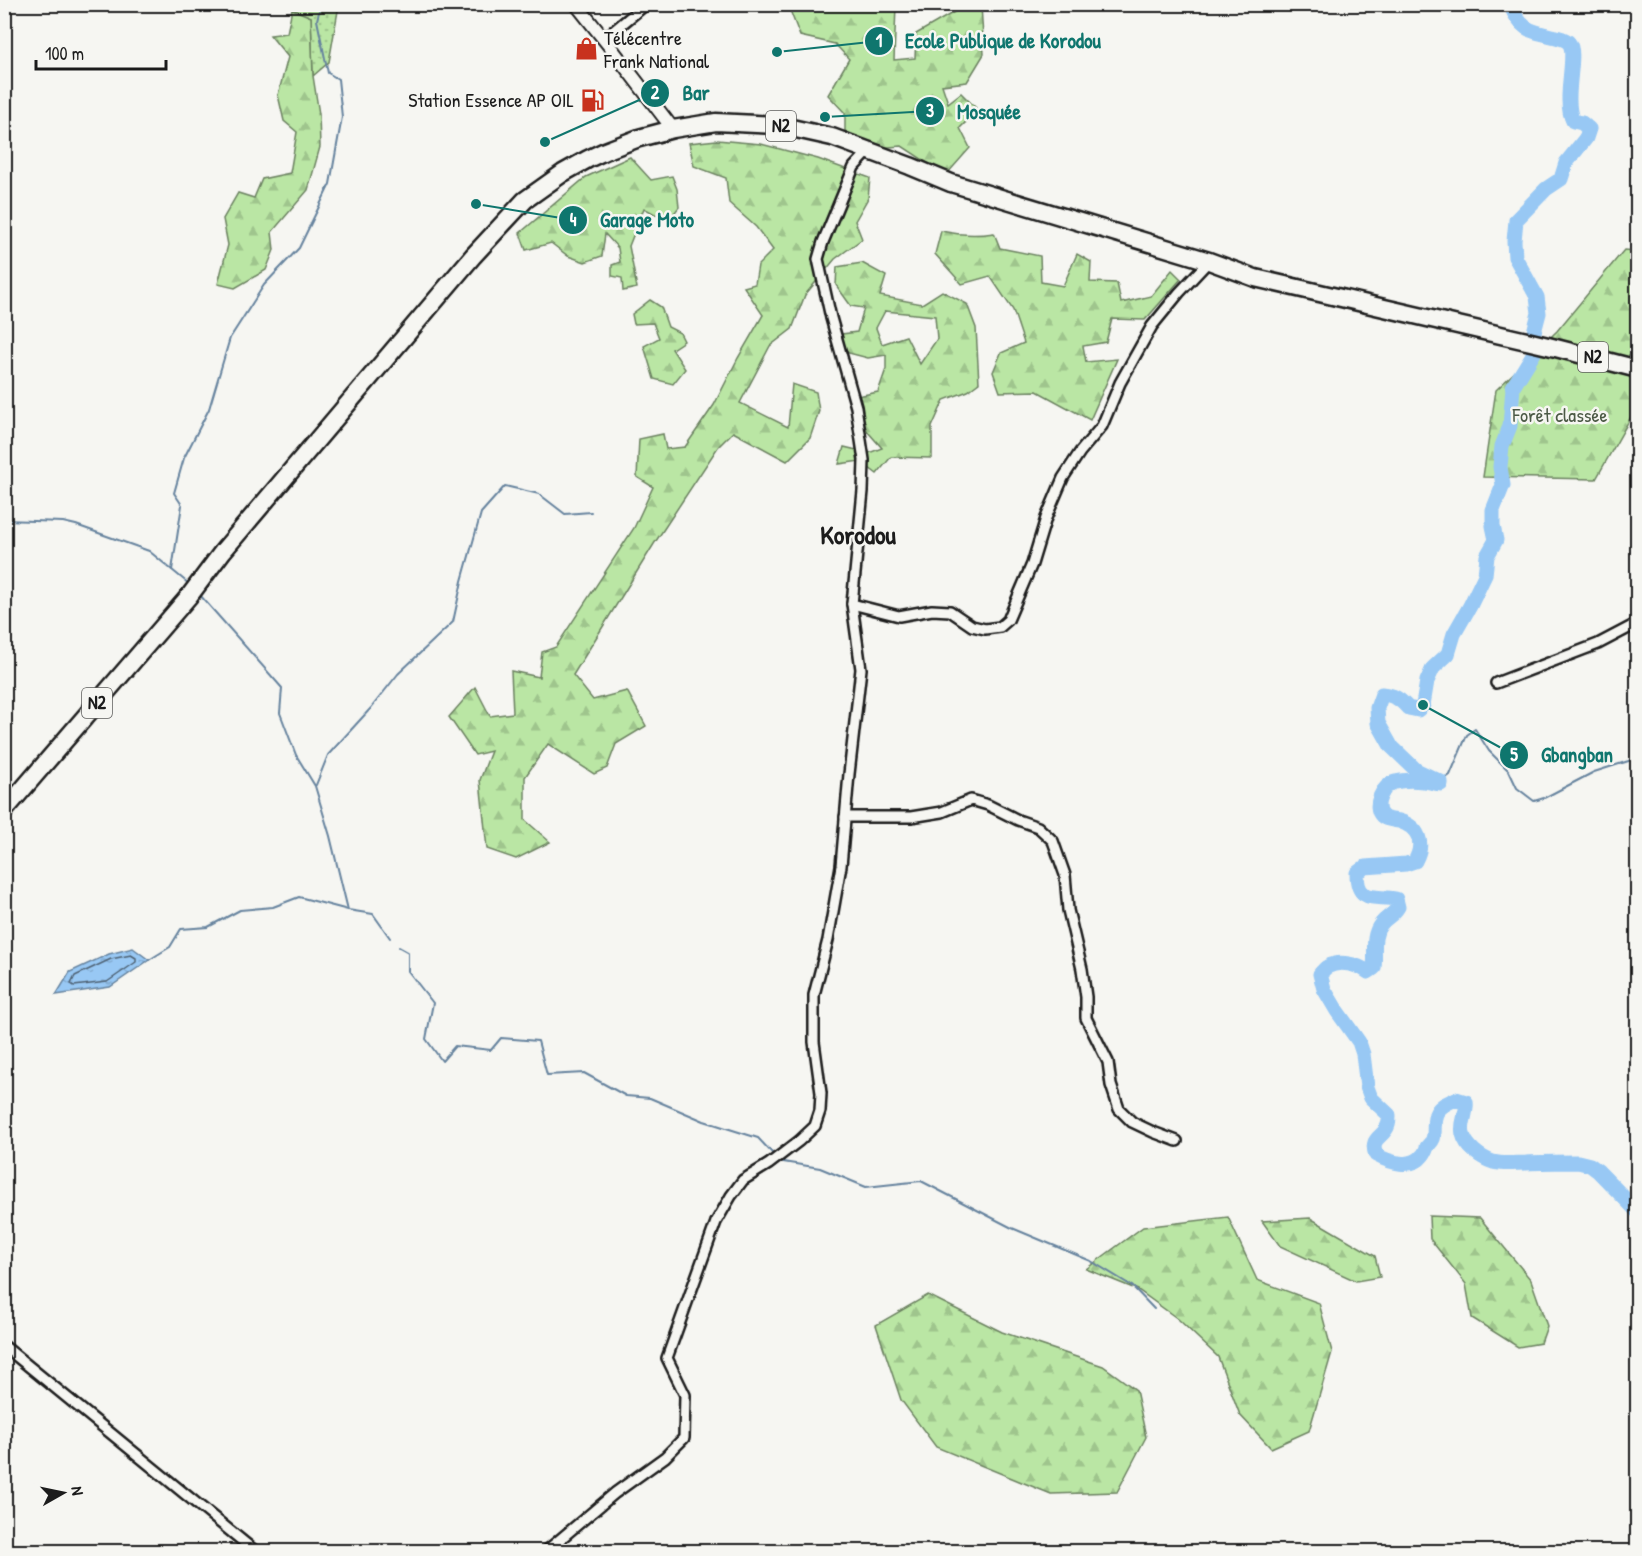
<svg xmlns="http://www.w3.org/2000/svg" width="1642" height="1556" font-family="'Patrick Hand',sans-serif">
  <defs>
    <pattern id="grass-dots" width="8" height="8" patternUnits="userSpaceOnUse" patternTransform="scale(1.5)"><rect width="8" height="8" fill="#bae6a4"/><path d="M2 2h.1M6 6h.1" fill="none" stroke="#9fc58d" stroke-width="1.8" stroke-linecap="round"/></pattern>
    <pattern id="forest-firs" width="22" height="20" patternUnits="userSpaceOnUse" patternTransform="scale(1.5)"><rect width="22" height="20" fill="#bae6a4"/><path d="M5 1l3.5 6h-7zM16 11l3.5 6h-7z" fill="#9fc58d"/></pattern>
    <pattern id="water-ripples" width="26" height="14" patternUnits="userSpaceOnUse" patternTransform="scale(1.5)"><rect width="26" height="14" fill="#98c8f4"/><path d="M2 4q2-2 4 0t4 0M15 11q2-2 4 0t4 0" fill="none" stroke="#82abd1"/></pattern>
  </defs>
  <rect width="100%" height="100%" fill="#f6f6f2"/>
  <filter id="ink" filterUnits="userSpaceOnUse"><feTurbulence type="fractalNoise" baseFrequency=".0167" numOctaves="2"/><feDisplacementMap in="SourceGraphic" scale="12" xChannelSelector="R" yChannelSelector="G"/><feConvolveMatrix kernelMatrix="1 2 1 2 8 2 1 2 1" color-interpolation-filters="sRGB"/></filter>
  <g filter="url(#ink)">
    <polygon fill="url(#grass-dots)" stroke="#6b8160" stroke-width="1.5" points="291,5 339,5 329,62 313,76 311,17 292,9"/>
    <g fill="url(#forest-firs)" stroke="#6b8160" stroke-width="1.5" fill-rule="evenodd">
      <polygon points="848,4 852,7 856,5 896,5 894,60 915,58 916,34 956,11 956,5 981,5 984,54 967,82 942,85 948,103 961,93 978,110 960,128 970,148 946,175 902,146 875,148 845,131 845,113 828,95 849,59 835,44 800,36 788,5"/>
      <polygon points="292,9 311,17 313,76 319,114 320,147 308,190 272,232 274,250 266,270 235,288 218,284 228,245 223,219 238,193 254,198 262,179 290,173 297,132 284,121 278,95 288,57 270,35 287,33"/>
      <polygon points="717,140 761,144 818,159 870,178 868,198 855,221 862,239 835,259 805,295 792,329 770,346 740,403 788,427 792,384 816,392 819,411 810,438 787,461 733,432 718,447 654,544 573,675 593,700 627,691 646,726 616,744 607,768 594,774 548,744 525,777 525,820 550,842 516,859 487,849 480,780 491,751 475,755 449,717 475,687 490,716 513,713 511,671 539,677 542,652 556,647 634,528 653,487 637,477 639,439 663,434 666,449 685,447 714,405 738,358 763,315 744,287 755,284 758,265 773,250 756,227 729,203 726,178 694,166 689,143"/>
      <polygon points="630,157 651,180 672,176 677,189 679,207 668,221 644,208 629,246 637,288 623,291 622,278 612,276 612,265 620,262 618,248 605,234 602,256 585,262 568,256 551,243 526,250 520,233 586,177"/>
      <path d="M 941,231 C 960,235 975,236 994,233 L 1000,248 L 1040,256 L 1041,282 L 1063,286 L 1077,254 L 1091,262 L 1090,282 L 1117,283 L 1121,303 L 1151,296 L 1172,270 L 1181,279 L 1145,320 L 1112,319 L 1106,342 L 1083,346 L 1086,362 L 1117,359 L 1090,420 L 1037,391 L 1000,392 L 993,372 L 1001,353 L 1024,343 L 1013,310 L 990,276 L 962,284 L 935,254 Z"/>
      <polygon points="1624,250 1637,251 1637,408 1631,417 1596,479 1483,477 1496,390 1557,331"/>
      <path d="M 862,263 L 886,276 L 880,296 L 922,304 L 942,291 L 967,304 L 976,328 L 979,383 L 968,391 L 944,400 L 932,427 L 932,458 L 891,457 L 877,474 L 860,461 L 839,464 L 844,447 L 869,453 L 882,448 L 868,432 L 856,407 L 858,396 L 878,392 L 886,369 L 886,355 L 868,358 L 841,351 L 842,334 L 857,332 L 864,308 L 851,306 L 836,285 L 837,267 ZM 885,311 L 935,316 L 937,339 L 920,364 L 906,336 L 882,344 L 876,328 Z"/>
      <polygon points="650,300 661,307 668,327 680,333 684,341 672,349 685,369 673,384 654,379 644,346 659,338 653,323 634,324 632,314"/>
      <polygon points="1429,1216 1480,1218 1531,1280 1547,1326 1541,1343 1518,1347 1472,1318 1466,1284 1430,1239"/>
      <polygon points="1228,1217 1257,1280 1319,1303 1332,1352 1309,1431 1271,1448 1240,1415 1218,1357 1178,1319 1138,1290 1086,1269 1143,1227"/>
      <polygon points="1310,1218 1375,1256 1380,1277 1356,1281 1280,1246 1262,1221"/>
      <polygon points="928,1295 1002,1332 1103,1366 1136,1390 1146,1437 1117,1492 1051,1494 936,1447 901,1400 876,1325"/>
    </g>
    <polygon fill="url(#water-ripples)" stroke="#66839e" stroke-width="1.5" points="133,948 149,960 110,987 56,995 70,972 109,954"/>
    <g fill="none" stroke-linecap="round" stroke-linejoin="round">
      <polygon stroke="#4e6172" stroke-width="1.5" points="131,955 136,958 136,962 107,982 74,986 71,984 75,976 111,959"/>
      <g stroke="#66839e" stroke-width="2">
        <polyline points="4,520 63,522 76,525 149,551 189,584"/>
        <polyline points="172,570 182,505 174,493 184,458 209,409 230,338 264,285 299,248 330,184 342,117 338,79 328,73 317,20 321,4"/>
        <polyline points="199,594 282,688 280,713 296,755 315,786 330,836 348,910"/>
        <polyline points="1441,782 1450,775 1467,735 1475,729 1489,751 1509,771 1517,788 1534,801 1544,798 1594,772 1638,758"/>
        <polyline points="316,785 328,755 371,708 398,674 453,622 462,581 481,513 505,486 539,494 565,514 591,512"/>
        <polyline points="399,947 408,952 408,971 433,1003 426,1039 442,1061 455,1046 491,1050 501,1038 538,1041 547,1075 584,1073 626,1096 650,1098 704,1121 758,1138 773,1154"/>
        <polyline points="149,960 170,947 181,929 208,927 240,910 273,907 299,897 348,910 373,914 390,938"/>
        <polyline points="777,1161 820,1168 866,1187 921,1181 1012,1228 1091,1261 1132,1286 1154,1309"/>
      </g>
      <path stroke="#98c8f4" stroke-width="15" d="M 1510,4 C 1521,31 1530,31 1556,37 C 1560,38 1566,39 1569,43 C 1578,54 1562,99 1573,121 L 1582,123 L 1589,129 L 1586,138 L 1566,163 L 1561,179 L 1546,189 L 1516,220 L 1514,241 L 1515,257 L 1537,297 L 1539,313 L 1534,332 L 1534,353 L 1513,387 L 1510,426 L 1502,446 L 1500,467 L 1503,485 L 1493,510 L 1493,526 L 1496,540 L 1487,556 L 1485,575 L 1470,606 L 1454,634 L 1448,654 L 1433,668 L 1427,681 L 1423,705 L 1418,710 L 1408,708 C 1400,699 1394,695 1382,694 L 1377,708 L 1378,723 L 1391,746 L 1416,770 L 1441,782 L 1441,784 C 1435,784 1429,781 1423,781 C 1414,780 1403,780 1395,782 C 1383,785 1372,806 1382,816 C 1386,820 1393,820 1399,821 C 1419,827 1425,843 1415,861 L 1406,864 L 1365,867 L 1357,873 C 1357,904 1375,895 1396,899 L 1398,907 C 1392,917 1387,916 1381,924 C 1371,936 1376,953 1374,968 L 1368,972 C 1357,964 1340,960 1327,967 C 1324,969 1322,972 1320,974 L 1324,989 L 1337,1011 L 1359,1042 L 1363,1054 L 1367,1087 L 1371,1098 L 1389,1115 C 1389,1117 1389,1123 1388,1125 C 1384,1138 1369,1137 1376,1155 C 1389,1162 1412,1170 1423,1155 C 1425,1153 1426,1150 1427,1147 C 1429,1144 1432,1142 1433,1139 C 1436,1131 1432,1120 1437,1112 C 1441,1105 1449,1102 1456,1099 L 1466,1102 C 1468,1113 1460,1123 1463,1134 C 1466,1147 1481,1158 1493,1162 C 1504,1165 1515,1163 1526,1163 C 1544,1162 1561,1162 1578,1162 L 1590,1165 L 1598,1171 L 1638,1212"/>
      <defs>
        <g id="minor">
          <polyline points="604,39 646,4"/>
          <polyline points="852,604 899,616 932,610 950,611 972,626 985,629 1000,627 1008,620 1032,564 1046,518 1063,478 1080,452 1102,426 1120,383 1152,326 1179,293 1209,261"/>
          <polyline points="1496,683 1598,644 1638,623"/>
          <polyline points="845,817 911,817 942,812 971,800 988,805 1018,820 1038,827 1053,841 1065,875 1068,910 1082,969 1086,997 1086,1018 1108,1062 1111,1085 1119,1109 1132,1122 1153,1132 1177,1141"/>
          <polyline points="4,1346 256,1552"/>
          <polyline points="545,1552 615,1493 665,1457 684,1438 685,1395 667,1358 716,1222 731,1196 743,1180 769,1164 799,1141 815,1126 820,1111 821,1093 814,1042 814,995 828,940 841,866 849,774 861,669 852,604 863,491 864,460 856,407 831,318 818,259 823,242 854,167 869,151"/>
        </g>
        <polyline id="tertiary" points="576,4 611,48 673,129"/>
        <polyline id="trunk" points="4,811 190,595 223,551 473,256 525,200 563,173 588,159 605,151 639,138 673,129 716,122 778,125 832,137 910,166 951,183 1209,261 1255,278 1548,346 1638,369"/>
      </defs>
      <use href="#minor" stroke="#1c1c1c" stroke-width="14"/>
      <use href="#tertiary" stroke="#1c1c1c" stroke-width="16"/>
      <use href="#trunk" stroke="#1c1c1c" stroke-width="21"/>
      <use href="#minor" stroke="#f6f6f2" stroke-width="9"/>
      <use href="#tertiary" stroke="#f6f6f2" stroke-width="12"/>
      <use href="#trunk" stroke="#f6f6f2" stroke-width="16"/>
    </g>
  </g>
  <defs>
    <symbol id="shop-bare" viewBox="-9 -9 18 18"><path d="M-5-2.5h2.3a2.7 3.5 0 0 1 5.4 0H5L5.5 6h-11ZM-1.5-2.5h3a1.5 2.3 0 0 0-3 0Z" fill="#c8321e" stroke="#f6f6f2" stroke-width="2.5" paint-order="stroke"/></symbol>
    <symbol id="fuel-bare" viewBox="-9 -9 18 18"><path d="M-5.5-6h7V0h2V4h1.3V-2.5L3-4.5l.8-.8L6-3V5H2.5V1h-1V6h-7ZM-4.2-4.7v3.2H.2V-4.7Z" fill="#c8321e" stroke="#f6f6f2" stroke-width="2.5" paint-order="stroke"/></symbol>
  </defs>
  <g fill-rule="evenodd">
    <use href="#shop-bare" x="570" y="32" width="33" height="33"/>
    <use href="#fuel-bare" x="576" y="84" width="33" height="33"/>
  </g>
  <g text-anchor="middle" stroke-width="5" stroke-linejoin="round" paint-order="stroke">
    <g fill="#f6f6f2" stroke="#5d5d5c" stroke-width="1.5">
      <rect x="766" y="111" width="30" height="30" rx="4.5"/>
      <rect x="1578" y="342" width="30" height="30" rx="4.5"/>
      <rect x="82" y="688" width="30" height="30" rx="4.5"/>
    </g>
    <g font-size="18" font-weight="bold" fill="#1c1c1c">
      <text x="781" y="132">N2</text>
      <text x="1593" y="363">N2</text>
      <text x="97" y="709">N2</text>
    </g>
    <g font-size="20" fill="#1c1c1c" stroke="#f6f6f2" text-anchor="start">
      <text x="604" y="45">Télécentre<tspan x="604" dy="23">Frank National</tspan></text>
      <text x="574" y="107" text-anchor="end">Station Essence AP OIL</text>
    </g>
    <g font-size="20" fill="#4b5945" stroke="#f6f6f2">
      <text x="1560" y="422">Forêt classée</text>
    </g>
    <g font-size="26" font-weight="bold" fill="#1c1c1c" stroke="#f6f6f2">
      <text x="858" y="544">Korodou</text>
    </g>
  </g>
  <path fill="none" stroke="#0f766e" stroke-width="2" d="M777 52L879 41M545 142L655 93M825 117L930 111M476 204L573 220M1423 705L1514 755"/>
  <g fill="#0f766e" stroke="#f6f6f2" stroke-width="2">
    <circle cx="777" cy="52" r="6"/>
    <circle cx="545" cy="142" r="6"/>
    <circle cx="825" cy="117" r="6"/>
    <circle cx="476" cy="204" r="6"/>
    <circle cx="1423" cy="705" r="6"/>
    <circle cx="879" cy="41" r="15"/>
    <circle cx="655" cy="93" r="15"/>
    <circle cx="930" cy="111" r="15"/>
    <circle cx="573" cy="220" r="15"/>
    <circle cx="1514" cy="755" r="15"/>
  </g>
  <g font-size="18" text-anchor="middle" font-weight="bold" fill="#fff">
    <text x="879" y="47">1</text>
    <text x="655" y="99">2</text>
    <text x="930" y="117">3</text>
    <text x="573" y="226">4</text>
    <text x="1514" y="761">5</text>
  </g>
  <g font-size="21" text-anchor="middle" font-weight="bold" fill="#0f766e" stroke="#f6f6f2" stroke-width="5" stroke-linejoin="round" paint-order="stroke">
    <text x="1003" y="48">Ecole Publique de Korodou</text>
    <text x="696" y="100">Bar</text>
    <text x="989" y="119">Mosquée</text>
    <text x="647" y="227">Garage Moto</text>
    <text x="1577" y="762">Gbangban</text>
  </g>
  <rect width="1642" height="1556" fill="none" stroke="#f6f6f2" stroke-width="24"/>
  <rect x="12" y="12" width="1618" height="1532" fill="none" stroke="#1c1c1c" stroke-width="2" filter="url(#ink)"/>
  <g transform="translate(63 1493) rotate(81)" stroke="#f6f6f2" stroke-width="4.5" paint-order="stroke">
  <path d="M0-4.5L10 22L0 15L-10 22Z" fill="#1c1c1c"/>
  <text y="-9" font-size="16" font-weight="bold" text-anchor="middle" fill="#1c1c1c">N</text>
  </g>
  <path d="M36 60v9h130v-9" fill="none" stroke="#1c1c1c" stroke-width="3"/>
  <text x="45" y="60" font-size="18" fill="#1c1c1c" stroke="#f6f6f2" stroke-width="4.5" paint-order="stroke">100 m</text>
</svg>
